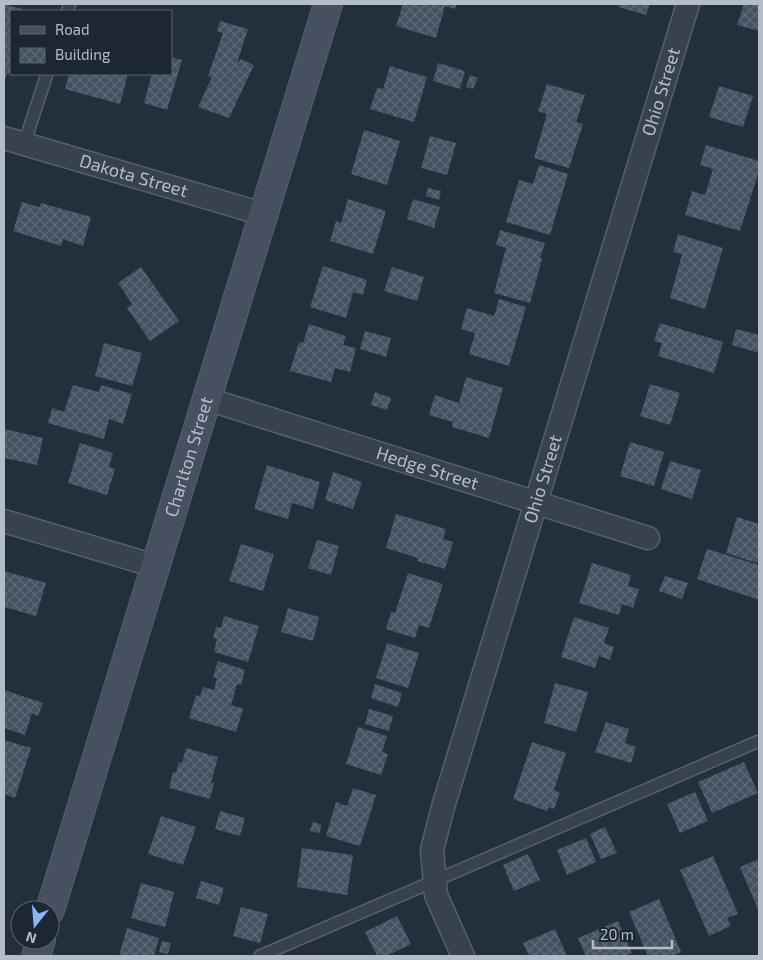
<svg xmlns="http://www.w3.org/2000/svg" width="763" height="960" font-family="'Exo 2',sans-serif">
  <defs>
    <pattern id="building-cross-hatch" width="8" height="8" patternUnits="userSpaceOnUse" patternTransform="scale(1.25)"><rect width="8" height="8" fill="#455162"/><path d="M0 0l8 8M0 8l8-8" fill="none" stroke="#5d6877"/></pattern>
  </defs>
  <rect width="100%" height="100%" fill="#242f3e"/>
  <g fill="url(#building-cross-hatch)">
    <polygon points="4,4 29,11 11,11 11,74 7,73 6,78 4,77"/>
    <polygon points="403,4 457,4 455,9 445,6 436,38 396,26"/>
    <polygon points="619,4 650,4 646,15 618,7"/>
    <polygon points="744,4 759,4 759,31 737,25"/>
    <polygon points="220,21 248,29 237,63 241,59 254,65 229,118 198,107 212,77 208,76 223,33 217,31"/>
    <polygon points="171,57 182,60 167,110 144,103 152,74 171,74"/>
    <polygon points="438,63 465,71 460,89 433,81"/>
    <polygon points="390,66 427,77 414,122 370,109 377,88 383,89"/>
    <polygon points="69,74 128,74 120,104 65,89"/>
    <polygon points="470,75 478,78 473,89 466,87"/>
    <polygon points="547,84 585,95 576,122 583,124 569,168 534,158 547,114 538,111"/>
    <polygon points="719,86 753,96 743,127 709,117"/>
    <polygon points="364,130 400,141 387,185 351,174"/>
    <polygon points="430,136 456,143 447,175 421,168"/>
    <polygon points="706,145 759,161 759,171 740,231 685,215 692,191 705,195 713,169 700,165"/>
    <polygon points="539,165 568,174 550,235 506,222 519,180 533,184"/>
    <polygon points="428,188 441,191 439,200 426,196"/>
    <polygon points="348,199 386,211 373,254 330,241 336,221 341,223"/>
    <polygon points="413,199 440,207 434,228 407,219"/>
    <polygon points="22,202 39,207 41,203 91,217 83,246 63,239 61,246 13,231"/>
    <polygon points="500,230 545,243 540,258 542,259 530,303 494,293 506,248 496,245"/>
    <polygon points="678,234 723,248 705,309 670,298 682,254 673,252"/>
    <polygon points="323,266 367,280 363,295 353,292 346,318 310,307"/>
    <polygon points="141,267 179,321 150,341 127,308 132,304 118,283"/>
    <polygon points="392,267 424,277 417,301 384,291"/>
    <polygon points="499,299 526,307 509,366 469,354 475,333 461,329 467,308 494,316"/>
    <polygon points="660,323 723,342 714,373 658,356 662,343 654,341"/>
    <polygon points="309,324 346,336 343,345 356,348 350,372 335,368 331,382 290,371 299,342 303,343"/>
    <polygon points="736,329 759,335 759,353 732,345"/>
    <polygon points="365,331 391,338 386,357 360,349"/>
    <polygon points="104,343 142,353 132,386 95,376"/>
    <polygon points="466,377 503,388 489,438 452,427 453,422 429,415 435,395 459,403"/>
    <polygon points="650,384 680,393 670,425 640,416"/>
    <polygon points="73,385 99,392 101,385 132,394 123,424 109,419 104,439 48,423 52,408 64,412"/>
    <polygon points="375,392 391,398 387,410 371,405"/>
    <polygon points="4,429 43,438 37,465 4,458"/>
    <polygon points="630,442 664,452 654,486 620,476"/>
    <polygon points="80,443 113,453 109,467 115,469 107,495 68,483"/>
    <polygon points="670,461 701,470 692,499 661,489"/>
    <polygon points="267,465 320,482 313,509 292,503 288,519 254,509"/>
    <polygon points="333,472 362,482 353,509 325,500"/>
    <polygon points="396,514 446,529 443,539 453,542 445,569 417,561 418,558 386,548"/>
    <polygon points="737,517 759,524 759,557 757,563 726,553"/>
    <polygon points="317,540 339,546 331,575 308,568"/>
    <polygon points="241,544 274,554 263,591 229,581"/>
    <polygon points="707,549 759,565 759,600 697,579"/>
    <polygon points="592,563 631,575 628,586 639,589 633,608 622,604 619,615 579,603"/>
    <polygon points="4,571 46,583 36,616 4,607"/>
    <polygon points="408,573 443,584 429,628 419,625 415,638 386,629 391,612 395,613"/>
    <polygon points="665,576 688,583 682,599 659,591"/>
    <polygon points="288,608 319,617 313,641 281,632"/>
    <polygon points="224,616 259,626 248,662 214,652 217,639 213,638 216,627 221,628"/>
    <polygon points="574,617 609,628 604,643 614,647 610,660 599,656 595,668 561,657"/>
    <polygon points="387,643 419,653 408,688 376,678"/>
    <polygon points="218,661 245,670 241,685 237,684 231,705 243,709 236,732 189,718 196,695 200,696 203,687 214,690 217,678 213,677"/>
    <polygon points="555,683 588,692 576,732 544,723"/>
    <polygon points="375,684 402,693 398,707 371,698"/>
    <polygon points="4,690 43,703 38,716 32,713 25,735 4,728"/>
    <polygon points="369,709 393,716 389,731 365,724"/>
    <polygon points="606,722 629,729 625,743 636,747 631,763 595,752"/>
    <polygon points="358,727 387,736 382,752 388,754 381,775 346,764"/>
    <polygon points="4,740 31,748 15,798 4,794"/>
    <polygon points="532,742 566,753 554,790 560,793 554,809 549,807 547,811 513,799"/>
    <polygon points="186,748 218,757 211,783 214,783 210,799 169,788 173,772 176,773 179,762 182,763"/>
    <polygon points="744,762 758,793 712,813 698,782"/>
    <polygon points="353,788 376,795 360,846 326,836 336,802 347,806"/>
    <polygon points="695,792 708,821 680,833 667,804"/>
    <polygon points="220,811 245,818 240,836 215,829"/>
    <polygon points="161,816 196,827 183,865 148,854"/>
    <polygon points="313,822 322,825 319,833 310,831"/>
    <polygon points="605,827 617,853 601,859 590,834"/>
    <polygon points="586,838 596,862 567,875 557,850"/>
    <polygon points="302,848 353,855 347,895 297,887"/>
    <polygon points="528,854 540,880 514,891 503,865"/>
    <polygon points="713,856 738,914 727,918 731,926 709,936 680,870"/>
    <polygon points="759,859 759,912 740,867"/>
    <polygon points="201,881 224,888 219,905 196,898"/>
    <polygon points="141,883 174,892 165,927 131,918"/>
    <polygon points="659,899 681,952 671,956 648,956 629,912"/>
    <polygon points="241,907 268,914 260,943 233,936"/>
    <polygon points="397,916 411,944 386,956 377,956 365,932"/>
    <polygon points="618,921 632,953 623,956 586,956 578,938"/>
    <polygon points="127,928 159,938 154,956 119,956"/>
    <polygon points="555,929 567,956 529,956 523,943"/>
    <polygon points="162,941 171,943 168,954 159,952"/>
  </g>
  <g fill="none" stroke-linecap="round" stroke-linejoin="round">
    <defs>
      <g id="lane">
        <polyline points="67,11 70,4"/>
        <polyline points="24,144 47,74"/>
        <polyline points="260,956 759,741"/>
      </g>
      <g id="street">
        <path id="s1" d="M 4,138 L 263,214"/>
        <path id="s2" d="M 207,399 L 648,538"/>
        <polyline points="4,521 155,566"/>
        <path id="s3" d="M 463,956 L 436,895 L 432,850 L 443,807 L 688,4"/>
      </g>
      <g id="secondary">
        <path id="s4" d="M 50,910 L 328,4"/>
        <polyline points="36,956 41,940"/>
      </g>
    </defs>
    <use href="#lane" stroke="#565f6c" stroke-width="14"/>
    <use href="#street" stroke="#565f6c" stroke-width="25"/>
    <use href="#secondary" stroke="#565f6c" stroke-width="30"/>
    <use href="#lane" stroke="#38414e" stroke-width="11"/>
    <use href="#street" stroke="#38414e" stroke-width="22"/>
    <use href="#secondary" stroke="#465061" stroke-width="28"/>
  </g>
  <g text-anchor="middle" stroke-width="5" stroke-linejoin="round" paint-order="stroke">
    <g font-size="18" fill="#b4bcc9" stroke="#1d2633">
      <text dy="6" stroke="none"><textPath href="#s3" startOffset="904">Ohio Street</textPath></text>
      <text dy="6" stroke="none"><textPath href="#s1" startOffset="135">Dakota Street</textPath></text>
      <text dy="6" stroke="none"><textPath href="#s4" startOffset="474">Charlton Street</textPath></text>
      <text dy="6" stroke="none"><textPath href="#s2" startOffset="231">Hedge Street</textPath></text>
      <text dy="6" stroke="none"><textPath href="#s3" startOffset="499">Ohio Street</textPath></text>
    </g>
  </g>
  <rect width="763" height="960" fill="none" stroke="#b4bcc9" stroke-width="10"/>
  <rect x="10" y="10" width="162" height="65" fill="#1d2633" stroke="#59626f"/>
  <rect x="20" y="26" width="25" height="8" fill="#465061" stroke="#59626f"/>
  <text x="55" y="35" font-size="15" fill="#b4bcc9">Road</text>
  <rect x="20" y="48" width="25" height="15" fill="url(#building-cross-hatch)" stroke="#59626f"/>
  <text x="55" y="60" font-size="15" fill="#b4bcc9">Building</text>
  <g transform="translate(35 925) rotate(197)"><circle r="24" fill="#1d2633" stroke="#59626f"/>
  <path d="M0-4L9 19L0 12L-9 19Z" fill="#8ab4f8"/>
  <text y="-8" font-size="14" font-weight="bold" text-anchor="middle" fill="#b4bcc9">N</text>
  </g>
  <path d="M593 940v8h79v-8" fill="none" stroke="#b4bcc9" stroke-width="2.5"/>
  <text x="600" y="940" font-size="15" fill="#b4bcc9" stroke="#1d2633" stroke-width="4" paint-order="stroke">20 m</text>
</svg>
